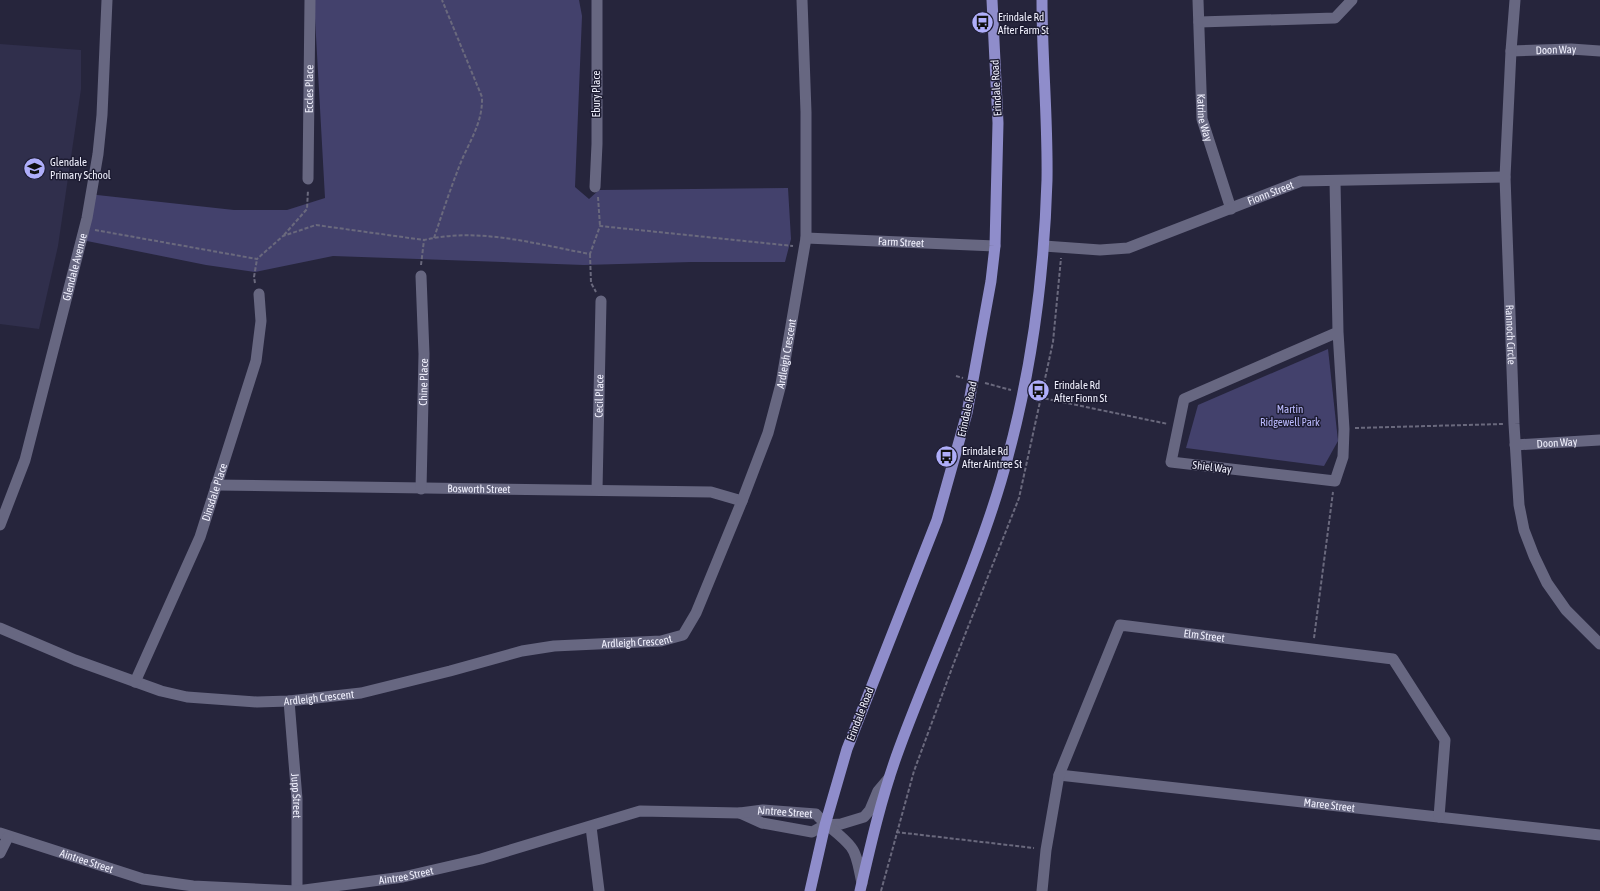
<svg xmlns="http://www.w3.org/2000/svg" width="1600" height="891" font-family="'Asap Condensed',sans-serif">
  <rect width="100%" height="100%" fill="#26253c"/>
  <polygon fill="#302f4c" points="0,44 81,50 81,89 58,246 39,329 0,324"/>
  <g fill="#43416c">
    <polygon points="314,0 579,0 582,16 575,187 589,199 599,190 788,188 791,239 785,262 691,262 584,265 333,256 255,272 206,265 82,240 88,194 234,210 287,210 325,198"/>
    <polygon points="1328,349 1338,441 1324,466 1186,448 1198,405"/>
  </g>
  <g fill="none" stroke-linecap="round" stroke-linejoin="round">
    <g stroke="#6a697d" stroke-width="2" stroke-dasharray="4 2" stroke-linecap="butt">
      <polyline points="598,197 600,226"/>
      <path d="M 95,230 L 257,259 L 283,236 L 316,225 L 424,240 C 479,227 535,244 590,254 L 600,226 L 793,246"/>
      <polyline points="284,235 307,209 308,190"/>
      <path d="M 434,238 C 442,214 450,190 459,167 C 468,143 483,124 482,97 L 442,0"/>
      <polyline points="590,254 591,283 596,292"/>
      <polyline points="421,265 424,240"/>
      <polyline points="255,283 254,277 257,259"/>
      <polyline points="956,376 963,378"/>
      <polyline points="985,383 1011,390"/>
      <polyline points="1033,396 1168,424"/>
      <polyline points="1355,428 1503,424"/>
      <polyline points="1314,638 1333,492"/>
      <polyline points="896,832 1034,848"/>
      <polyline points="881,891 914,771 955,660 1019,498 1053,342 1061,258"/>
    </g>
    <g stroke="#676781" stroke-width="11">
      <path id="s1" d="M 1198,0 L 1202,119 L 1231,209"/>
      <polyline points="1199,22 1335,18 1352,0"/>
      <path id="s2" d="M 1511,51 L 1571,49 L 1600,51"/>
      <path id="s3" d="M 308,179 L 310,0"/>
      <polyline points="1335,181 1338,332 1344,429 1343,457 1335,481 1171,462 1184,399 1338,332"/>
      <polyline points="595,187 597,144 597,0"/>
      <path id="s4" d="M 806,238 L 995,246"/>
      <path id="s5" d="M 1044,246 L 1100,250 L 1128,248 L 1301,181 L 1505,177"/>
      <path id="s6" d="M 1515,445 L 1600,440"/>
      <path id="s7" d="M 216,485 L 711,492 L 742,501"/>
      <path id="s8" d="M 421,489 L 424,354 L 421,276"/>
      <path id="s9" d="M 597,490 L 601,301"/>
      <path id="s10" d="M 0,525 L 25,460 L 87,218 L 98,154 L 102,115 L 107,0"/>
      <path id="s11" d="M 0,628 L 75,660 L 161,691 L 187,697 L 257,702 L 289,701 L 361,693 L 450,671 L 522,651 L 554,646 L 661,641 L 683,635 L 696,613 L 742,501 L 768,433 L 781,384 L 806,238 L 806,112 L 802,0"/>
      <path id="s12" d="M 135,682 L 200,537 L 256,361 L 261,321 L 259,294"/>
      <path id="s13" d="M 289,701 L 297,799 L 297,891"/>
      <path id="s14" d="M 1059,775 L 1600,835"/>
      <polyline points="740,813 762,823 812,832 825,825 841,824 864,817 870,810 878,791 889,778"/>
      <polyline points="591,827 599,891"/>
      <path id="s15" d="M 0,833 L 143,879 L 193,886 L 297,891 L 403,877 L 481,859 L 640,811 L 740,813 L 763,810 L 816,814 C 826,826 841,834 851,847 C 858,856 859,871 862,883"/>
      <polyline points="0,853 8,837"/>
      <path id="s16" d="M 1042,891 L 1046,850 L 1059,775 L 1120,625 L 1393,659 L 1445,740 L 1439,817"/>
    </g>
    <path stroke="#676781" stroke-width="11" id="s17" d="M 1515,0 L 1511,51 L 1505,177 L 1514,424 L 1519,505 L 1524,530 L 1534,556 L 1547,583 L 1566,610 L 1600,644"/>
    <g stroke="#8f8dcb" stroke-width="11">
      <polyline points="810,891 825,825 847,749 937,520 967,413 991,281 995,246 998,123 992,0"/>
      <path d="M 860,891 C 871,843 882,795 899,749 C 932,659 974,572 1001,481 C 1030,383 1044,282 1047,180 C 1048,120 1042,60 1042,0"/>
    </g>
  </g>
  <defs>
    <symbol id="bus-disc" viewBox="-11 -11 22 22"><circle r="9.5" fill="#afaefa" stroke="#1d1c32"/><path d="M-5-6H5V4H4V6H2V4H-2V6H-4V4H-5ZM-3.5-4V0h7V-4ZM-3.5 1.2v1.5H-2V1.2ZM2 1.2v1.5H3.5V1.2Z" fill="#111"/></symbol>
    <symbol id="school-disc" viewBox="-11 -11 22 22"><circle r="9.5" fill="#afaefa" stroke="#1d1c32"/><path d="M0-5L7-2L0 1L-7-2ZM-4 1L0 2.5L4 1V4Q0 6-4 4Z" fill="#111"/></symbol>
  </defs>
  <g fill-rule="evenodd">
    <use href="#bus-disc" x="970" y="10" width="25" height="25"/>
    <use href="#school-disc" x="22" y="156" width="25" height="25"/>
    <use href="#bus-disc" x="1026" y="378" width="25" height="25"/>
    <use href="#bus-disc" x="934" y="444" width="25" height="25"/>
  </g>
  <g text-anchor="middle" stroke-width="3" stroke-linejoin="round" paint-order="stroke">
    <g font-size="11" fill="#f1f1fe" stroke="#1d1c32" text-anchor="start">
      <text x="998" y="21">Erindale Rd<tspan x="998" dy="13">After Farm St</tspan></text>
      <text x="50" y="166">Glendale<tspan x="50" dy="13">Primary School</tspan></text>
      <text x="1054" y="389">Erindale Rd<tspan x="1054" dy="13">After Fionn St</tspan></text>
      <text x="962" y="455">Erindale Rd<tspan x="962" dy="13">After Aintree St</tspan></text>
    </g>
    <g font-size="11" fill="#f1f1fe" stroke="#1d1c32">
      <text dy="4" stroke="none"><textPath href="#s2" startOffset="45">Doon Way</textPath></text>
      <text transform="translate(996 88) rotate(-93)" y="4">Erindale Road</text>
      <text dy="4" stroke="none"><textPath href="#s3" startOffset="90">Eccles Place</textPath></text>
      <text transform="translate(596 94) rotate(-90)" y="4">Ebury Place</text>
      <text dy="4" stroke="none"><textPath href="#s1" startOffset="118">Katrine Way</textPath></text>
      <text dy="4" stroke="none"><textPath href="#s5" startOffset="237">Fionn Street</textPath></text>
      <text dy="4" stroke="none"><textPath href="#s4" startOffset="95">Farm Street</textPath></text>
      <text dy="4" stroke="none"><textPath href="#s10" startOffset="269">Glendale Avenue</textPath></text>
      <text dy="4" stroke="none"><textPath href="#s17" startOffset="335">Rannoch Circle</textPath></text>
      <text dy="4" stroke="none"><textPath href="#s11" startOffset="1004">Ardleigh Crescent</textPath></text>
      <text dy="4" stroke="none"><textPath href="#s8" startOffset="107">Chine Place</textPath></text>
      <text dy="4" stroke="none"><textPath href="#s9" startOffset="94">Cecil Place</textPath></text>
      <text transform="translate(967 409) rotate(-78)" y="4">Erindale Road</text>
      <text dy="4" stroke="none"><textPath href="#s6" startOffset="42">Doon Way</textPath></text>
      <text transform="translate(1212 467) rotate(7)" y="4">Shiel Way</text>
      <text dy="4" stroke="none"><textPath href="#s7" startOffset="263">Bosworth Street</textPath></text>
      <text dy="4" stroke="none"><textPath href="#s12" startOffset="206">Dinsdale Place</textPath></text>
      <text dy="4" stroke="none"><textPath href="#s16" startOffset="364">Elm Street</textPath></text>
      <text dy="4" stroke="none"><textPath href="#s11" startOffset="656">Ardleigh Crescent</textPath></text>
      <text dy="4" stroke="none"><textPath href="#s11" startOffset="332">Ardleigh Crescent</textPath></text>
      <text transform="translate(860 714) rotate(-69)" y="4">Erindale Road</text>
      <text dy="4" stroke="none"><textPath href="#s13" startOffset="95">Jupp Street</textPath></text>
      <text dy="4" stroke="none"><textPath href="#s14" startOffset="272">Maree Street</textPath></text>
      <text dy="4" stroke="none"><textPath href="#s15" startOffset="803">Aintree Street</textPath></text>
      <text dy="4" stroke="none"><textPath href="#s15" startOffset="91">Aintree Street</textPath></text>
      <text dy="4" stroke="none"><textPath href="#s15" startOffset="415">Aintree Street</textPath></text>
    </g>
    <g font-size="11" fill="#bcbbff" stroke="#1d1c32">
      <text x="1290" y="413">Martin<tspan x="1290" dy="13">Ridgewell Park</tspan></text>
    </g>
  </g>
</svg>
